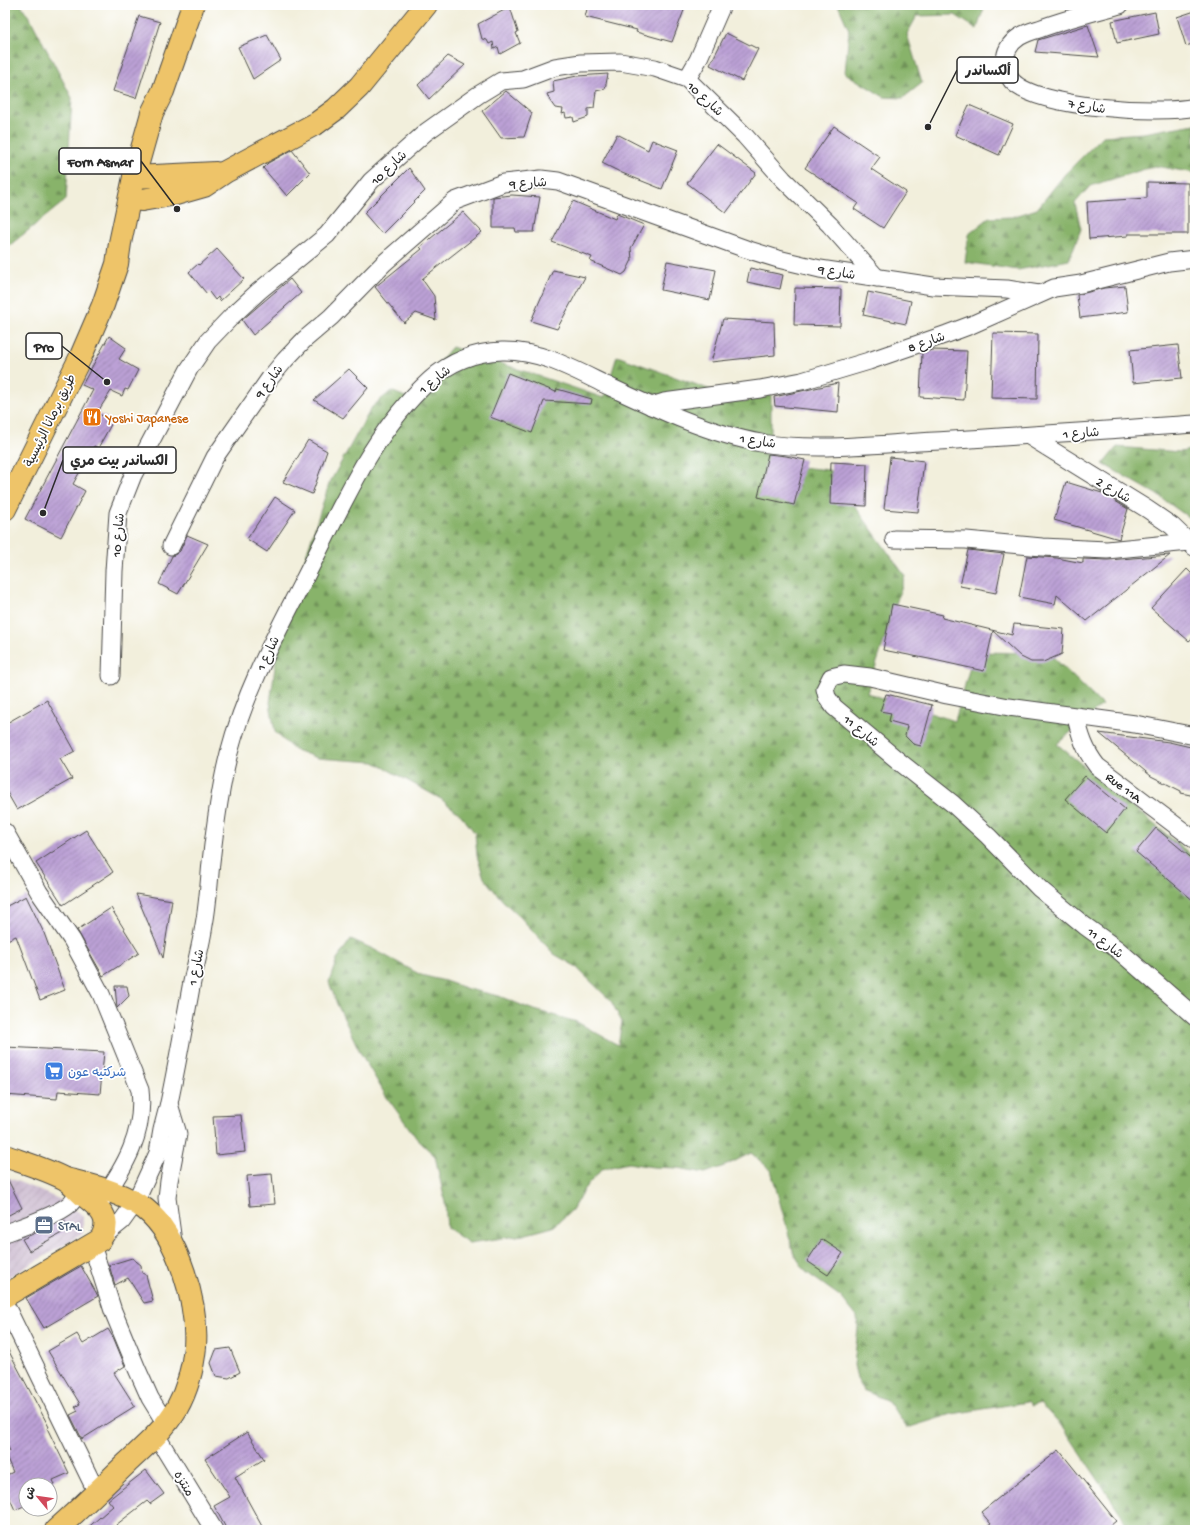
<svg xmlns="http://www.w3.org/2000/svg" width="1200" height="1535" font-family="'Gochi Hand','Playpen Sans Arabic',sans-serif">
  <defs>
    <pattern id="industrial-furrows" width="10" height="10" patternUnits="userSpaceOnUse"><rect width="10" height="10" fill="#cebed1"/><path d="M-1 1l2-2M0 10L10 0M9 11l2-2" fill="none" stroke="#b1a3b4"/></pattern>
    <pattern id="forest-firs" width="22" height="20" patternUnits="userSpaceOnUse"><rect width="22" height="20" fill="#88b36b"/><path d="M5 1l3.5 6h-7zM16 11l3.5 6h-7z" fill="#6f9258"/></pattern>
    <pattern id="building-hatch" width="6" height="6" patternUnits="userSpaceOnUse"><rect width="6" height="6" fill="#bba0d5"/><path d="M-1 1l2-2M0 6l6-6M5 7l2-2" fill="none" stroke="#9883ad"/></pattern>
  </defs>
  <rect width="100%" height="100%" fill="#fff"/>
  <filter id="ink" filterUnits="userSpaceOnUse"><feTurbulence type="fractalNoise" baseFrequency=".025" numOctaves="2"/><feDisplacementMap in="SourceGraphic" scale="8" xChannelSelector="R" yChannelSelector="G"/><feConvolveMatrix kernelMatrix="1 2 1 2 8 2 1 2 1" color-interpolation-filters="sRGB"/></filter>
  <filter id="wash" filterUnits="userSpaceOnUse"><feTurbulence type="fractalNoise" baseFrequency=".012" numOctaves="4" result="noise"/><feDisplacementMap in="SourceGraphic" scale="16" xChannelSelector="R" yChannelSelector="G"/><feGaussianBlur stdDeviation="0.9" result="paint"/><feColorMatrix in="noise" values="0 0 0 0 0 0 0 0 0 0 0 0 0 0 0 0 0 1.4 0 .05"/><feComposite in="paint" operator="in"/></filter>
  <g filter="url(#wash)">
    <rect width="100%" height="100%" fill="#f2efdc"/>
    <polygon fill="url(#industrial-furrows)" points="5,1176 59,1199 83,1215 83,1234 5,1279"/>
    <g fill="url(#forest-firs)" stroke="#5a6f4b">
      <polygon points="5,5 21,5 31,20 72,98 66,200 5,249"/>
      <polygon points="838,5 985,5 977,29 955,15 917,16 907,34 922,83 903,98 884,97 845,73 849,30"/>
      <polygon points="1195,124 1195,173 1155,166 1090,186 1075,203 1081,229 1069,260 1018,270 965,262 969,234 989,218 1012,217 1037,209 1065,174 1103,136 1143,133"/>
      <polygon points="452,347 604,398 617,356 744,402 771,394 771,464 829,470 905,576 867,693 955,721 974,652 1049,653 1102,705 1057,744 1195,858 1195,1530 1129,1530 1121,1514 1065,1430 1040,1403 1032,1406 1027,1402 952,1414 907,1428 888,1401 863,1390 857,1378 854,1365 858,1328 857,1317 841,1297 806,1272 794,1254 771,1170 751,1153 727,1165 705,1173 678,1168 653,1167 628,1163 602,1169 584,1189 572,1210 553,1227 523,1235 469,1243 447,1228 445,1202 435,1156 417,1139 386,1096 360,1052 337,1004 329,982 337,959 351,939 373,949 421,975 445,981 468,989 499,996 531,1009 577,1022 618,1045 622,1022 611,1001 575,966 554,954 522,919 502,900 484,878 477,856 475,833 460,814 441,799 374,762 317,758 293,749 275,732 270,703 277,653 282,630 329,484 372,407 391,391 408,398"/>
      <polygon points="1117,447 1180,452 1195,449 1195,522 1156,494 1103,464"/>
    </g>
    <g id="blocks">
      <g fill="url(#building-hatch)">
        <polygon points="588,5 686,5 672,42 636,32 637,30 585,17"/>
        <polygon points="510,7 518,32 516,33 520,43 500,54 498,47 494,49 493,42 489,44 487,40 482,39 478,24"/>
        <polygon points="1195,11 1195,43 1186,46 1177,17"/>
        <polygon points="1155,12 1159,34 1117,43 1112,21"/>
        <polygon points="139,16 160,22 136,98 113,91"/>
        <polygon points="1088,25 1099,57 1035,52 1038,40"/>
        <polygon points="726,33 758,49 742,81 710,65"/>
        <polygon points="267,35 281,60 253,79 238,47"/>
        <polygon points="448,56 465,65 429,99 418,85"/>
        <polygon points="608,74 605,89 596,91 594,108 588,109 588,117 574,122 573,117 566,118 565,113 562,114 563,109 555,108 550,101 547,94 554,92 553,81 577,76"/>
        <polygon points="506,91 532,113 524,137 501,138 482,111"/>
        <polygon points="969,105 1013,124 999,155 955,135"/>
        <polygon points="834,126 880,157 871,169 906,192 883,228 854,209 858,203 805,168"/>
        <polygon points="617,134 648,150 652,140 678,150 662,189 622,173 602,163"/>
        <polygon points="717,144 756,173 726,213 687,183"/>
        <polygon points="292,150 310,173 287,196 263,168 268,163"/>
        <polygon points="409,168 425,191 382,234 364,213"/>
        <polygon points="1147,182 1188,183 1188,234 1128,234 1128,236 1089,239 1087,202 1147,198"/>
        <polygon points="512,195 540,197 534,232 516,232 515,228 493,228 493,197"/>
        <polygon points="573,201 615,219 617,214 644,225 631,248 632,260 626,272 622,275 590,261 592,257 552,242"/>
        <polygon points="463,212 482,232 422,279 434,296 436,320 416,313 404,323 375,287 422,249 420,247"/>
        <polygon points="217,249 244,279 220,301 218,297 215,300 209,292 207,294 189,272 198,264 199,265"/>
        <polygon points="667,261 716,270 710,300 661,290"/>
        <polygon points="750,268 783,275 780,289 747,282"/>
        <polygon points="553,270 585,277 557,329 531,321"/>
        <polygon points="290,279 301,293 253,335 242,320"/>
        <polygon points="1125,286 1128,312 1080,318 1077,295 1104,288"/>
        <polygon points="795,288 841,289 840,326 794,325"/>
        <polygon points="868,292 911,301 906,324 863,315"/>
        <polygon points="723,319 774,322 775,355 711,362"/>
        <polygon points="993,333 1038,334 1037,399 991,398"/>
        <polygon points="109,336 126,348 119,359 138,370 128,390 125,389 122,396 111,391 97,413 113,421 98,448 94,446 73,484 85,491 61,537 25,519 93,390 82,385"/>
        <polygon points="1178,345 1182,378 1133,383 1130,350"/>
        <polygon points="932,350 967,351 964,400 920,397 922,353"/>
        <polygon points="349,369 368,388 343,418 314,400"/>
        <polygon points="508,373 556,392 557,389 592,399 591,404 544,401 532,433 490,417"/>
        <polygon points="838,383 837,396 839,396 838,412 775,406 774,397"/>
        <polygon points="308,440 327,451 312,494 283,482"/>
        <polygon points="768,454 786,456 805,460 794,505 758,497"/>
        <polygon points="890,457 924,461 918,512 884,509"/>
        <polygon points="831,462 867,464 866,506 830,504"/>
        <polygon points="1066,482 1102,493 1128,509 1119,539 1054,520"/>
        <polygon points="275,497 295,510 267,552 247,539"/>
        <polygon points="187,535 208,544 178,594 159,584 172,556 176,554 180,551"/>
        <polygon points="968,550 1004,554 996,593 960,586"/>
        <polygon points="1170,555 1087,621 1057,595 1055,604 1019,597 1027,556 1057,558 1083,563 1083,559 1108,560"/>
        <polygon points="1187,569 1195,577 1195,636 1189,641 1151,608"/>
        <polygon points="892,604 943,615 942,618 1012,635 1014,624 1064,629 1062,654 1043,662 1031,662 1021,657 993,631 984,671 934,660 883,650"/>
        <polygon points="886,694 932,705 921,746 913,744 905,736 907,726 889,721 891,713 880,711"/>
        <polygon points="47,700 75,751 60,759 72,779 17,810 5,789 5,724"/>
        <polygon points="1099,733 1169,742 1195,748 1195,796 1181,793 1181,791 1151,776"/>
        <polygon points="1085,776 1125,809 1106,833 1065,799"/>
        <polygon points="1156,828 1195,861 1195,902 1136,852"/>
        <polygon points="86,830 113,872 63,905 36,863"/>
        <polygon points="136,894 172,900 163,958"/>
        <polygon points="26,896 44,933 65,990 40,1000 16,936 5,941 5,907"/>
        <polygon points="111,908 139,953 103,976 77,930"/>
        <polygon points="115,986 127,986 129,996 117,1008"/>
        <polygon points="5,1047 104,1052 100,1094 58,1091 57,1099 5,1095"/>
        <polygon points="241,1115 245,1152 216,1155 213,1116"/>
        <polygon points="5,1174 22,1208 5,1217"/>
        <polygon points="272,1174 275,1204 250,1206 247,1176"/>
        <polygon points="64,1220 69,1229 29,1251 22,1239"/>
        <polygon points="822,1239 843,1253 828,1275 807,1261"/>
        <polygon points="132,1258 141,1265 142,1273 146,1275 153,1301 144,1303 128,1278 115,1285 109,1265"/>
        <polygon points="81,1266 98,1296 44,1328 26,1298"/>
        <polygon points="108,1329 114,1339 125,1366 114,1373 135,1406 82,1439 70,1415 78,1411 75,1407 80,1404 48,1351 77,1334 83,1344"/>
        <polygon points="5,1344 49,1427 47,1428 69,1473 53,1480 55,1485 26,1485 26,1505 15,1510 5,1488 5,1476 13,1472 5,1454 5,1453 10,1451 5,1441"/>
        <polygon points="230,1348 240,1372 229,1378 216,1376 211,1363 216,1350"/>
        <polygon points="247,1432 264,1459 235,1477 264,1530 227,1530 214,1506 230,1497 205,1459"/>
        <polygon points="1059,1450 1116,1521 1105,1530 983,1530 991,1524 981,1512"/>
        <polygon points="146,1470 164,1494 150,1504 147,1501 116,1525 121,1530 85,1530 113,1506 108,1500"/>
      </g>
    </g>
  </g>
  <g filter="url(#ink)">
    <use href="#blocks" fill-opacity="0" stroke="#494846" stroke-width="1"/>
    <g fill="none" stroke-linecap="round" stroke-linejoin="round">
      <defs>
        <g id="minor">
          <path d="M 1120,5 C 1093,12 1065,19 1039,29 C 1032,31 1025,33 1019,37 C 1010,43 1005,51 1005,62 C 1005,68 1008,76 1012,81 C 1037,108 1160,115 1195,107"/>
          <polyline points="687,79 698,60 722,5"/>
          <polyline points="651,406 664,402 760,389 802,381 869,361 947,334 971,325 1054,288 1081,284 1169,262 1195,259"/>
          <polyline points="1029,436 1147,509 1172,526 1194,547"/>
          <polyline points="894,539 966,540 1042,547 1107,550 1189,542"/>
          <polyline points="171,546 215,457 270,378 285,360 304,340 331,317 384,263 455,201 503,183 541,179 558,181 746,249 778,259 820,269 933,286 1007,289 1039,294"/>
          <polyline points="111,676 114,571 118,513 133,475 189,369 208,341 232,316 259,291 327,235 371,181 426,132 478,95 501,81 523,79 555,67 581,63 620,62 655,68 687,79 745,136 783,179 830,225 877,278"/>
          <path id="s1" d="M 1076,717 C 1080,735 1085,751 1097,766 L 1195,840"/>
          <polyline points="1195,736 1135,724 1009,707 947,695 870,677 844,674 831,677 825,689 827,697 834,707 901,763 953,804 988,836 1040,889 1085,926 1117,949 1195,1017"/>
          <path d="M 5,832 L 39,892 L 72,940 L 101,994 L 140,1090 C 145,1133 125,1167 101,1201"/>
          <polyline points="169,1104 178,1134 169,1181 167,1198 173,1242"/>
          <path d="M 5,1233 C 24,1226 56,1216 70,1204 C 74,1200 76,1195 79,1191"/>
          <path d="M 102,1237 L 122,1221 L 135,1203 L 158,1153 L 162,1130 L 169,1103 C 177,1065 184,1026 191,987 C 195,966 201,946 204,925 C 208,904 209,883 211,862 C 215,826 220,788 229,753 C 247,684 283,622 315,558 C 347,495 376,429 430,380 C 450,362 475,352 502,351 C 540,350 573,369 606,385 C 653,407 709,434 761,443 C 812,451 868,445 919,442 C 1011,437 1103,430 1195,424"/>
          <polyline points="92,1245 113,1311 137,1369 150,1398 166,1424"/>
          <polyline points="5,1304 97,1493"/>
          <polyline points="156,1435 214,1530"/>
        </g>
        <g id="major">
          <polyline points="134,177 216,173"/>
          <polyline points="131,199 142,200 176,194 204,186 225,172 317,123 336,109 359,87 426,5"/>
          <polyline points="5,509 81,356 103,305 117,264 120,243 134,177 152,113 163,91 193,5"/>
          <path d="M 5,1156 C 25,1163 46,1169 65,1179 C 72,1183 77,1190 83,1195 C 99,1207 114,1219 100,1240 L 5,1296"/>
          <path d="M 56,1530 C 81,1508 103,1486 127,1463 C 145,1446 164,1430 177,1408 C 187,1390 193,1367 195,1347 C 198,1305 179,1236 145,1209 C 122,1192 93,1186 66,1179"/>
        </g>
      </defs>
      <use href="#minor" stroke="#494846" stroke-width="19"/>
      <use href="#major" stroke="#494846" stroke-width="24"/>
      <use href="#minor" stroke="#fff" stroke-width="17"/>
      <use href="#major" stroke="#eec469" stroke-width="22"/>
    </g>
  </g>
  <defs>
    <symbol id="restaurant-square" viewBox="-11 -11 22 22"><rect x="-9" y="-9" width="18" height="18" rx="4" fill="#e8710a" stroke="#fff"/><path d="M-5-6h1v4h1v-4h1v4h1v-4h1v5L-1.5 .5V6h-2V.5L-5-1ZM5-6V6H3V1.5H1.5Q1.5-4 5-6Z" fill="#fff"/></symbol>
    <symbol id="supermarket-square" viewBox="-11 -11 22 22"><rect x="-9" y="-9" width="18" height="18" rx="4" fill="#3f7fe0" stroke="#fff"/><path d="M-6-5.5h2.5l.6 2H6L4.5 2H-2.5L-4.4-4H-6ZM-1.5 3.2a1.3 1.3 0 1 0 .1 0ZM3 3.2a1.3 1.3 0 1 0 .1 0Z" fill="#fff"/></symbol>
    <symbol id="office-square" viewBox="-11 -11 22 22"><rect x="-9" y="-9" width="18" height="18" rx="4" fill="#5c6f8a" stroke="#fff"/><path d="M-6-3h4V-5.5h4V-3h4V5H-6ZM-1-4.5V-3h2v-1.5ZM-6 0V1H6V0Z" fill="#fff"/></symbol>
  </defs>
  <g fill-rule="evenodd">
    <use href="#restaurant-square" x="81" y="406" width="22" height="22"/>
    <use href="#supermarket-square" x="43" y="1060" width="22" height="22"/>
    <use href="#office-square" x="33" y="1214" width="22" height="22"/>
  </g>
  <g text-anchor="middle" stroke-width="3.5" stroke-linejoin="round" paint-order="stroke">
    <g font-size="13" fill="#2b2b2b" stroke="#fff">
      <text transform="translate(706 98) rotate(43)" y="5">شارع 10</text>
      <text transform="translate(1087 105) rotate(10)" y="5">شارع 7</text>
      <text transform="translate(388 167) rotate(-43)" y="5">شارع 10</text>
      <text transform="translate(528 182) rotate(-3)" y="5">شارع 9</text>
      <text transform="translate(837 271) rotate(10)" y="5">شارع 9</text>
      <text transform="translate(926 341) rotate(-19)" y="5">شارع 8</text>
      <text transform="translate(434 379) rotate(-39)" y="5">شارع 1</text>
      <text transform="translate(268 381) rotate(-53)" y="5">شارع 9</text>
      <text transform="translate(49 420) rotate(-64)" y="5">طريق برمانا الرئيسية</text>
      <text transform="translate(1081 432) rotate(-4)" y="5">شارع 1</text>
      <text transform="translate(758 440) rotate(9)" y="5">شارع 1</text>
      <text transform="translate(1114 489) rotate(31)" y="5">شارع 2</text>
      <text transform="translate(117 535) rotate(-85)" y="5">شارع 10</text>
      <text transform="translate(267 653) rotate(-64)" y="5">شارع 1</text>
      <text transform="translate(862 730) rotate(40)" y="5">شارع 11</text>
      <text dy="5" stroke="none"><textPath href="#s1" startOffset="88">Rue 11A</textPath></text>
      <text transform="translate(1106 942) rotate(38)" y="5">شارع 11</text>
      <text transform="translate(195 967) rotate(-78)" y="5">شارع 1</text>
      <text transform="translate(185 1483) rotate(59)" y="5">منتزه</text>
    </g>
    <g font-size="13" fill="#c56008" stroke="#fff" text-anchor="start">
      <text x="106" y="422">Yoshi Japanese</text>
    </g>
    <g font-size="13" fill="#366cbe" stroke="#fff" text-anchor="start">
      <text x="68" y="1076">شركتيه عون</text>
    </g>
    <g font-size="13" fill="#4e5e75" stroke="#fff" text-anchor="start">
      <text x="58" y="1230">STAL</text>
    </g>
  </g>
  <path fill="none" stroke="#2b2b2b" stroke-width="1.5" d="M928 127L957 70M177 209L141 161M107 382L62 346M43 513L63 460"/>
  <g fill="#2b2b2b" stroke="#fff" stroke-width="1.5">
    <circle cx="928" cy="127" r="4"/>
    <circle cx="177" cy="209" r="4"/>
    <circle cx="107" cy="382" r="4"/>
    <circle cx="43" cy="513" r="4"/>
  </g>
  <g fill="#fff" stroke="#2b2b2b" stroke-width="1.5">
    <rect x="957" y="57" width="61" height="26" rx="4"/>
    <rect x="59" y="148" width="82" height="26" rx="4"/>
    <rect x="26" y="333" width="36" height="26" rx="4"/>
    <rect x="63" y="447" width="113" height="26" rx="4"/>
  </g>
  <g font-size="14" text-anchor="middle" font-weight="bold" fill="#2b2b2b">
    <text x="988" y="75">ألكساندر</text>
    <text x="100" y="166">Forn Asmar</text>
    <text x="44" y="351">Pro</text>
    <text x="119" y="465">الكساندر بيت مري</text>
  </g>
  <rect width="1200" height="1535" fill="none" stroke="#fff" stroke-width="20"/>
  <g transform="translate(38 1497) rotate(299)"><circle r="19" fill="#ffffff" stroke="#aaaaaa"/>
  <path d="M0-3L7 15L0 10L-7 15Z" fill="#d1495b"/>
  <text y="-6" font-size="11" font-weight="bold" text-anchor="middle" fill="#2b2b2b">ش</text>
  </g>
</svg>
